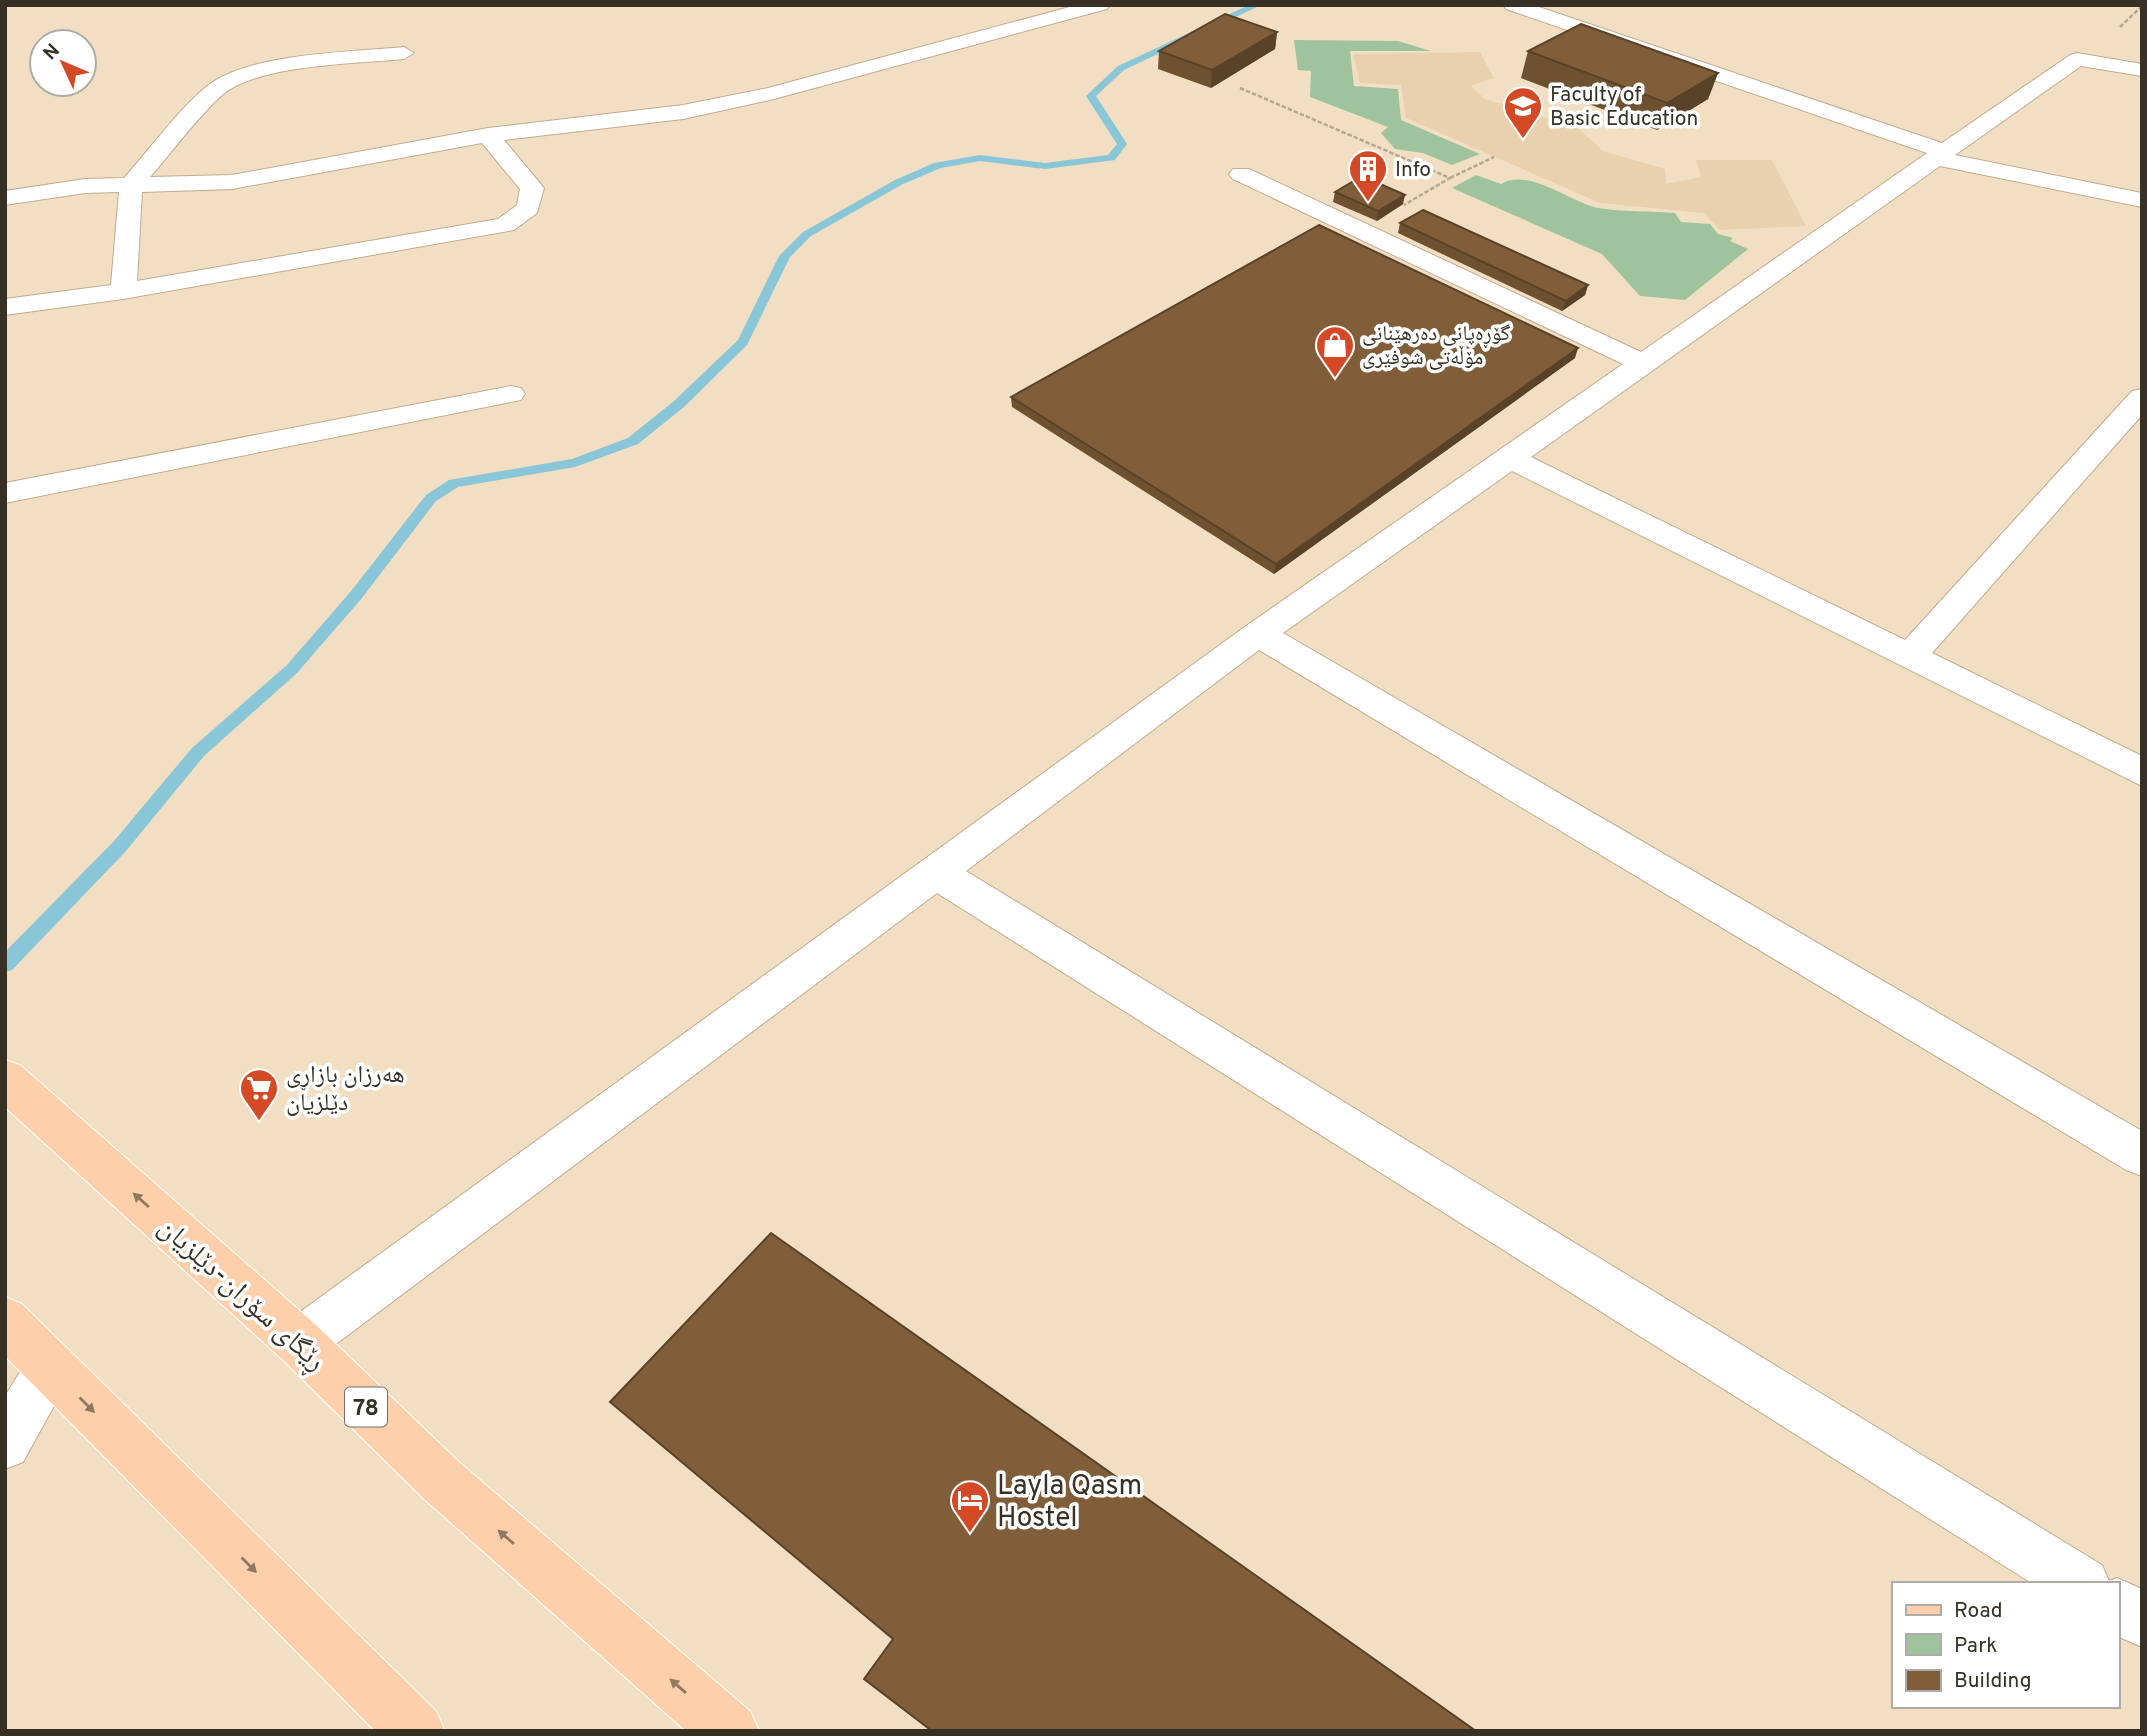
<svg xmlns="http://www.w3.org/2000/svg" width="2147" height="1736" font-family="Overpass,'Noto Naskh Arabic',sans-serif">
  <rect width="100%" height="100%" fill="#f2dec2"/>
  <polygon fill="#e9d1af" points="1480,52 1494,78 1471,86 1485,99 1578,128 1603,151 1665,169 1666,184 1701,177 1696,160 1772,160 1806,226 1720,230 1704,213 1600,203 1406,118 1401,85 1360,83 1353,54"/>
  <g fill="#9fc39c">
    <polygon points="1294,40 1398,41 1431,51 1350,51 1354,86 1398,89 1401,120 1480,154 1452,165 1423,153 1395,149 1381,133 1388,127 1310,97 1311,71 1298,70"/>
    <path d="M 1476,175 L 1501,184 C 1529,167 1571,203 1598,208 C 1623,212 1650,211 1675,213 L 1681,222 L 1710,224 L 1718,234 L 1733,238 L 1730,241 L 1748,249 L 1685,300 L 1640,296 L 1602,254 L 1452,188 Z"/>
  </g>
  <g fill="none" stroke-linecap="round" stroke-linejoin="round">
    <polygon fill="#88c6d8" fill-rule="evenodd" points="1249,5 1261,5 1124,70 1096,96 1127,144 1115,160 1045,169 980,161 941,168 903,184 811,236 790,257 747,345 684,407 638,444 575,467 458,487 436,501 362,598 297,673 204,756 126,851 12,970 5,972 5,952 114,841 192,748 287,665 352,590 426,495 449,480 572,459 628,438 674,401 738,340 779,256 803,232 895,180 934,163 980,155 1045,163 1108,155 1117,144 1086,96 1088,94 1118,66"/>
    <defs>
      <g id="minor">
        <path d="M 1077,5 L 1110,5 L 1107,9 L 770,100 L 683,119 L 504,140 L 544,188 L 537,213 L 514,230 L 123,299 L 5,315 L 5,299 L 111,285 L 119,192 L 85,193 L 5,205 L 5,191 L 85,179 L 124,178 C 150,149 177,111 206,87 C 247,53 352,52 404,47 L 414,53 L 404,59 C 357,64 256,64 221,96 C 195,120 173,151 150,177 L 232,175 L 488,128 L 683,105 L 768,88 ZM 482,143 L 520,189 L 517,205 L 498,219 L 137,281 L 142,192 L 232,189 Z"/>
        <polygon points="1503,5 1533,5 1942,143 2070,55 2077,53 2142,64 2142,76 2081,66 1955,155 2142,193 2142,207 1940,166 1531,457 1905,640 2132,391 2142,389 2142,415 1932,653 2142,756 2142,786 1512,471 1283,633 2142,1131 2142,1176 2126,1170 1259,650 966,871 2102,1565 2109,1581 2117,1578 2142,1589 2142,1647 2117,1636 2117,1584 2033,1584 937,893 316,1359 299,1366 282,1359 275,1342 282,1325 1246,626 1623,364 1233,179 1229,174 1233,169 1249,169 1641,352 1927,153 1506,9"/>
        <polygon points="511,386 521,388 525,394 521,400 5,503 5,483"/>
        <polygon points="50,1343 67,1351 75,1368 23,1462 5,1469 5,1396 33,1351"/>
      </g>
      <g id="primary">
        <polygon points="5,1060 20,1065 316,1325 459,1462 750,1711 759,1731 686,1731 423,1498 282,1359 5,1107"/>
        <polygon points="5,1297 22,1304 436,1711 445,1731 375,1731 5,1356"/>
      </g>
    </defs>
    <use href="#minor" stroke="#bfac91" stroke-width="2"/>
    <use href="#primary" stroke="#fff" stroke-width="2"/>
    <g stroke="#b7a790" stroke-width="2.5" stroke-dasharray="4.5 2" stroke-linecap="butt">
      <polyline points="2120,27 2142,6"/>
      <polyline points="1240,88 1450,178 1404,205"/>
      <polyline points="1450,178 1494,157"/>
    </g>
    <use href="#minor" fill="#fff" fill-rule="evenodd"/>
    <use href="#primary" fill="#fdcfaa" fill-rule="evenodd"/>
  </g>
  <g fill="#6e5131">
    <polygon points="1277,32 1275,49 1211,88 1158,69 1159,51"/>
    <polygon points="1528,51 1718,73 1708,99 1657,130 1521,78"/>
    <polygon points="1335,192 1403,204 1377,221 1333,202"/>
    <polygon points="1400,223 1588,285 1585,295 1562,311 1398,233"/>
    <polygon points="1575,358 1274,574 1012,407 1011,397"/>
  </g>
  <g fill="#5a4228">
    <polygon points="1277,32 1275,49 1211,88 1212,70"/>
    <polygon points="1718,73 1708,99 1657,130 1667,103"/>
    <polygon points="1405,195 1403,204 1377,221 1378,211"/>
    <polygon points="1588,285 1585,295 1562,311 1566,301"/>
    <polygon points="1578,348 1575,358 1274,574 1276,564"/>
  </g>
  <g fill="#805e39" stroke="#5a4228" stroke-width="2">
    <polygon points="1225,14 1277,32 1212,70 1159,51"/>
    <polygon points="1581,24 1718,73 1667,103 1528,51"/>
    <polygon points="1362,176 1405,195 1378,211 1335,192"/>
    <polygon points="1423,210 1588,285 1566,301 1400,223"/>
    <polygon points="1319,225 1578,348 1276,564 1011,397"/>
    <polygon points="771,1233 1476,1731 932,1731 864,1679 893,1639 610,1402"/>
  </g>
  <defs><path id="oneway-solid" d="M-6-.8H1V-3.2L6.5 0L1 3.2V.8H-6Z" transform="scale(1.75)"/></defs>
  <g fill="#907861">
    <use href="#oneway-solid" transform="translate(141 1200) rotate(-138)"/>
    <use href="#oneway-solid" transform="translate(87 1405) rotate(45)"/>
    <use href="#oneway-solid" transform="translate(506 1537) rotate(-139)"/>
    <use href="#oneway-solid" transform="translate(249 1565) rotate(45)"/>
    <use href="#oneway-solid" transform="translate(678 1686) rotate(-139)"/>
  </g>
  <defs>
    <symbol id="university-pin" viewBox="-11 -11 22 30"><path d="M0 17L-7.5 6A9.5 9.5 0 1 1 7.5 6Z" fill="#d44a27" stroke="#fff"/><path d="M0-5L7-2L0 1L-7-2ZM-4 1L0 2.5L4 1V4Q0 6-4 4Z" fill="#fff"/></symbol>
    <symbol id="building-pin" viewBox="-11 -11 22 30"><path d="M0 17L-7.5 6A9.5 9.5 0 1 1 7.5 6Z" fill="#d44a27" stroke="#fff"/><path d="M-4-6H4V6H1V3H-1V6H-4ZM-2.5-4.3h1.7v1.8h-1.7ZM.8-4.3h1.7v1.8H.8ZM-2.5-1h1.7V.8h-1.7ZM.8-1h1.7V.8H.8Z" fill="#fff"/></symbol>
    <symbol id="shop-pin" viewBox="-11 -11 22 30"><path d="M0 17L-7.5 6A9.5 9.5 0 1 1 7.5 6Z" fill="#d44a27" stroke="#fff"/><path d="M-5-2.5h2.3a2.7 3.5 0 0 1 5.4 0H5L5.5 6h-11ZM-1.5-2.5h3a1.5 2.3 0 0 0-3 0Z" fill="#fff"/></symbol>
    <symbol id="supermarket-pin" viewBox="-11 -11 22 30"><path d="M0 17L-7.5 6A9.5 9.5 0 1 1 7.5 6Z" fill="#d44a27" stroke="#fff"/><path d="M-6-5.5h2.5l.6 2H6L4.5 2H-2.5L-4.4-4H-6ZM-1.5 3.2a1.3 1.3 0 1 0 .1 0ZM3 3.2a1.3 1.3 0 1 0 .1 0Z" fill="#fff"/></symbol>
    <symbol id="hotel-pin" viewBox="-11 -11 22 30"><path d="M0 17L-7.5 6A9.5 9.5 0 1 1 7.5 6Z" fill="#d44a27" stroke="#fff"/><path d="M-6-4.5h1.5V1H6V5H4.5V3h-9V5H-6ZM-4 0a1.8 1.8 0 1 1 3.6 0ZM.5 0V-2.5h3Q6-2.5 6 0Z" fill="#fff"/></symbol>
  </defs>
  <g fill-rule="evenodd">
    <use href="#university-pin" x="1501" y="84" width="44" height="60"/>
    <use href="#building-pin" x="1346" y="147" width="44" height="60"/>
    <use href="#shop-pin" x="1313" y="323" width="44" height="60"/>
    <use href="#supermarket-pin" x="237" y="1066" width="44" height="60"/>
    <use href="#hotel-pin" x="948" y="1478" width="44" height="60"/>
  </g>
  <g text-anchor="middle" stroke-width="7" stroke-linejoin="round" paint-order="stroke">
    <g font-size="21" fill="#373025" stroke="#fff" text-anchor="start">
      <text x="1550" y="101">Faculty of<tspan x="1550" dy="24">Basic Education</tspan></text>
      <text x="1395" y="176">Info</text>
      <text x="1362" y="340">گۆڕەپانی دەرهێنانی<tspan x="1362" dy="24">مۆڵەتی شوفێری</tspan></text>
    </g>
    <rect fill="#fff" stroke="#736e66" stroke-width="2" x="345" y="1387.5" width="42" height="39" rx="5"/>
    <g font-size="23" font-weight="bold" fill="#373025">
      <text x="366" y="1415">78</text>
    </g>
    <g font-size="24" fill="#373025" stroke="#fff" text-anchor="start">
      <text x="286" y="1082">هەرزان بازاڕی<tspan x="286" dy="28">دێلزیان</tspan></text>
    </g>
    <g font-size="28" fill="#373025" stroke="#fff">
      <text transform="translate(243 1293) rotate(42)" y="10">ڕێگای سۆران-دێلزیان</text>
    </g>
    <g font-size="28" fill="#373025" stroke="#fff" text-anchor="start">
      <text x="997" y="1494">Layla Qasm<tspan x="997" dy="32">Hostel</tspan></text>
    </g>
  </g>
  <rect width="2147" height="1736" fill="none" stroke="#373025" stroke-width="14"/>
  <rect x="1892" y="1582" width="228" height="126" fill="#ffffff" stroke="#afaca8" stroke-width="2"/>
  <rect x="1906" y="1605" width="35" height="10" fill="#fdcfaa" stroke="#afaca8" stroke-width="2"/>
  <text x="1954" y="1617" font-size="21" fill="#373025">Road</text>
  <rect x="1906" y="1634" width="35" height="21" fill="#9fc39c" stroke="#afaca8" stroke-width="2"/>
  <text x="1954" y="1652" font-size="21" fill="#373025">Park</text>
  <rect x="1906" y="1670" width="35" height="21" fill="#805e39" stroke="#afaca8" stroke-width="2"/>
  <text x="1954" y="1687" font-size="21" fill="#373025">Building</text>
  <g transform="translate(63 63) rotate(314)"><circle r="33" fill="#ffffff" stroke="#afaca8" stroke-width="2"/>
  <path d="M0-5L12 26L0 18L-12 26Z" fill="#d44a27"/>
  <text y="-10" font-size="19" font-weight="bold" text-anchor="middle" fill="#373025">N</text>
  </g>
</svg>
